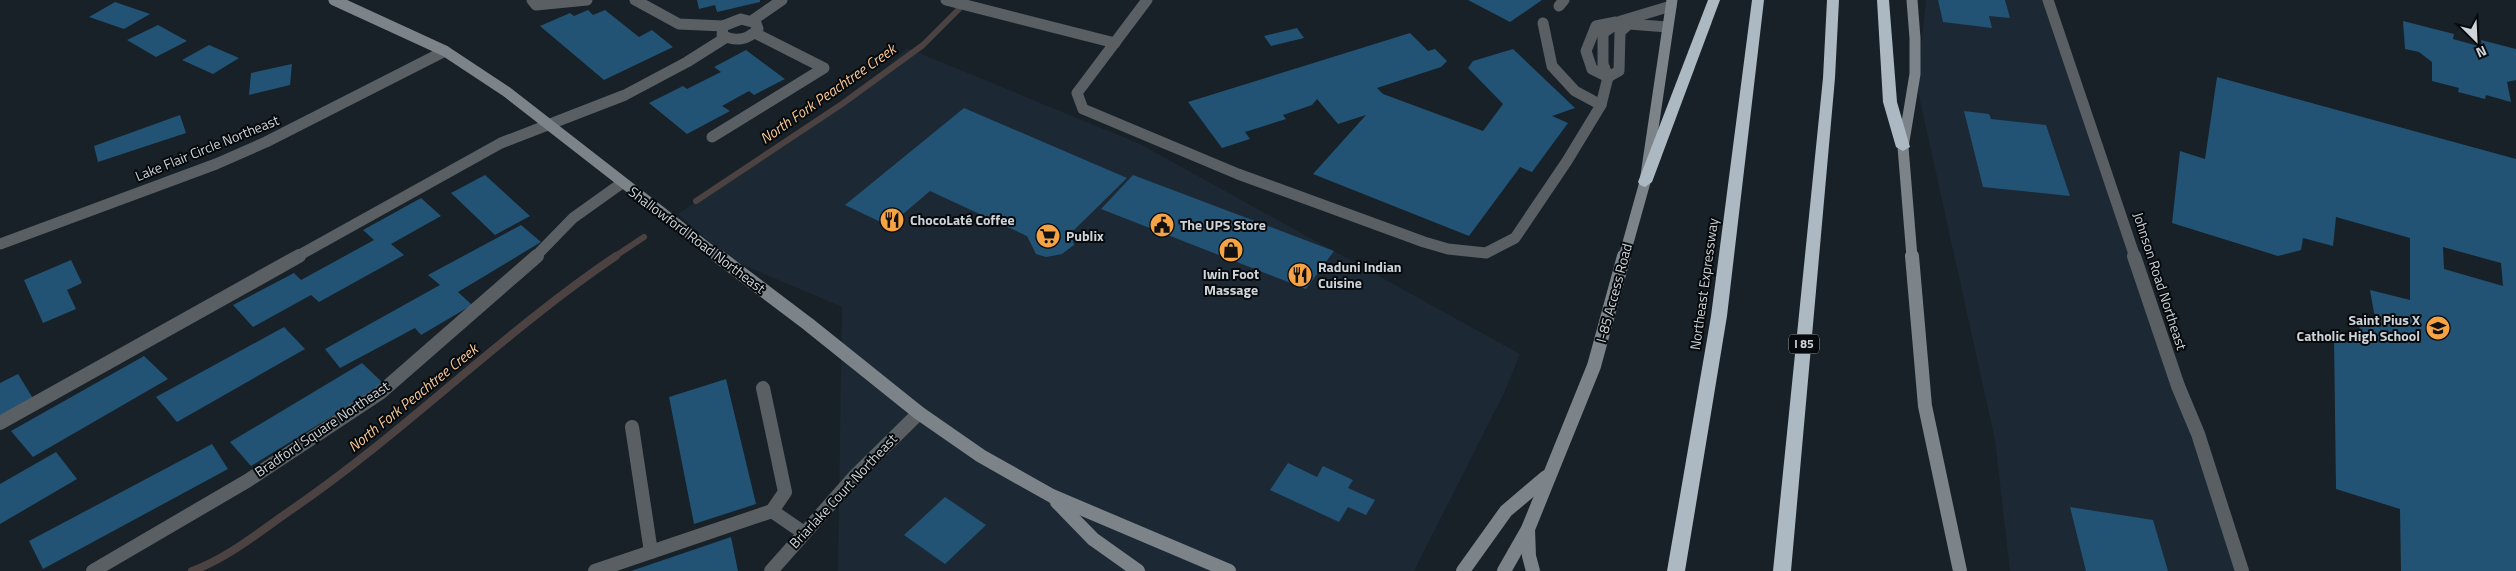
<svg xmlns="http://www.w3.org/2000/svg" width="2516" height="571" font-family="'Titillium Web',sans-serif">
  <rect width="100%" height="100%" fill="#172127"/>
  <g fill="#1c2934">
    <polygon points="1926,0 2045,0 2139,285 2237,571 2010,571 1995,440 1917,87"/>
    <polygon points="907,48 1140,144 1520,354 1504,393 1414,571 838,571 842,307 729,259 678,214 873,82"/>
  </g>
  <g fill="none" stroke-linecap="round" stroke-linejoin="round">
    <g stroke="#4c4241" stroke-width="6">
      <polyline points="696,201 842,104 923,45 965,3"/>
      <polyline points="614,257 644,237"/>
    </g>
    <path stroke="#4c4241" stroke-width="8" d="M 192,571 C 228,558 259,532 291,510 C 405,432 502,333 616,256"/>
  </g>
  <g fill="#225374" fill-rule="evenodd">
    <polygon points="697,0 760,0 760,2 717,12 715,5 699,9"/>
    <polygon points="1468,0 1542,0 1510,22"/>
    <polygon points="1938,0 2005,0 2010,18 1989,16 1992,28 1943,22"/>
    <polygon points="115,2 150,14 124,29 89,17"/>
    <polygon points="588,10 593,15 605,10 639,37 652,30 673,47 604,80 540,26 570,13 574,16"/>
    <polygon points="2403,21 2454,34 2453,39 2482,47 2481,40 2516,49 2516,80 2507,82 2511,102 2486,95 2485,99 2458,92 2459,88 2432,81 2432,62 2419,52 2405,49"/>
    <polygon points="158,25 187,41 156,57 127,40"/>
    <polygon points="1297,28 1304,38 1271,46 1264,36"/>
    <polygon points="1410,33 1428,51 1435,49 1447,61 1441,67 1377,88 1383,94 1483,131 1503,104 1468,68 1473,61 1513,49 1575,108 1552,116 1568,123 1532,172 1520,167 1469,236 1313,174 1366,115 1338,124 1317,99 1312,105 1283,115 1286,119 1245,132 1250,139 1222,148 1188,102"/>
    <polygon points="209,45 239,58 213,74 182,60"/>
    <polygon points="746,50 785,79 754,95 749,91 722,106 730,111 687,134 649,103 683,86 687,89 721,72 714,67"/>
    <polygon points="292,64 290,85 249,95 251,73"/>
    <path d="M 2217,77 L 2516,159 L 2516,571 L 2401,571 L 2400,509 L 2336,489 L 2334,338 L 2349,343 L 2349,332 L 2360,334 L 2359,321 L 2376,324 L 2370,290 L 2410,300 L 2410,238 L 2336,217 L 2333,246 L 2303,238 L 2301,250 L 2278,256 L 2172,223 L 2180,151 L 2205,159 ZM 2443,247 L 2501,263 L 2503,286 L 2444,269 Z"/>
    <polygon points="964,108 1127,178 1071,233 1074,245 1062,254 1046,257 1036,254 1027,236 930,191 889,226 845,205"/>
    <polygon points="1964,111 1989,114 1991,119 2046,125 2070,196 1983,187"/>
    <polygon points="180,115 186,133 98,162 94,146"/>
    <polygon points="485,175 530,216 495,235 451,193"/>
    <polygon points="1133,175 1334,251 1306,289 1101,209"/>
    <polygon points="421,198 441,216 391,244 404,255 319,302 311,295 253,327 233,305 294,273 301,280 374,240 363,230"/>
    <polygon points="521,225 541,242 458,292 472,305 421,335 415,328 340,368 325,349 440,285 428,275"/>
    <polygon points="71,260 82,283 67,290 76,309 43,323 24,280"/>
    <polygon points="284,327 305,349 177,422 156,397"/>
    <polygon points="144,356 168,379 33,457 11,431"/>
    <polygon points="362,363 384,384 251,466 230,442"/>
    <polygon points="18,374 34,400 0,417 0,383"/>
    <polygon points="726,379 756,504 694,524 669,397"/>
    <polygon points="212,444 228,469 43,569 29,541"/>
    <polygon points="56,452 77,479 0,524 0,484"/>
    <polygon points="1288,463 1317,477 1323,466 1353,480 1348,488 1375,500 1366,515 1348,507 1339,522 1270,490"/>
    <polygon points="945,497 986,525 945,564 904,535"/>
    <polygon points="2070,507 2153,520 2168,571 2086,571"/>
    <polygon points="731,537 738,571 631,571"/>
  </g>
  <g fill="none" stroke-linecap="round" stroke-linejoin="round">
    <g stroke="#5a5f63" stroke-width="11">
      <polyline points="532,0 536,5 587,0"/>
      <polyline points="635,0 679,24 723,26"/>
      <polyline points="946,0 1115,43"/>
      <polyline points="1147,0 1077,93 1083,109 1238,174 1424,242 1448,249 1486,253 1515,238 1567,161 1601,105 1608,77 1603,64 1603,33 1621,21 1671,6"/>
      <polyline points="2048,0 2135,257"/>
      <polyline points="1559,6 1564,0"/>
      <path d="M 741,19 L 756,23 L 758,29 C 748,40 735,42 722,35 L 723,26 Z"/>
      <polyline points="753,20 782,0"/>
      <polyline points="1543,23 1552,66 1575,91 1601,105"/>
      <polyline points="1608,77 1619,71 1620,32 1629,24 1667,27"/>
      <polyline points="1608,77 1592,69 1586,51 1596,26 1616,22"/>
      <polyline points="712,137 824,68 755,33"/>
      <polyline points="0,244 216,164 266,142 445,51"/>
      <polyline points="296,257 501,143 625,95 687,62 725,38"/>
      <polyline points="535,257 573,218 622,183"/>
    </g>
    <g stroke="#5a5f63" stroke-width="14">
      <polyline points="2134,256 2178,386 2198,434 2242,571"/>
      <polyline points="763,388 785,492 772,511"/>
      <polyline points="0,423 299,256"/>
      <polyline points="632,427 651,552"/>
      <polyline points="93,571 247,481 380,393 537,256"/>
      <polyline points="595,571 772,511 804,533"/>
      <polyline points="771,571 856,475 919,413"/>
    </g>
    <g stroke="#7c8389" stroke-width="11">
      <polyline points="334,0 445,51 507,92 719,257"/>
      <polyline points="1912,0 1915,38 1915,74 1903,147 1912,257"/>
      <polyline points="1624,257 1645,182 1672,0"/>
    </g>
    <g stroke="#7c8389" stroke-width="14">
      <polyline points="718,256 808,324 919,413 981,456 1052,496 1229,571"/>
      <polyline points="1912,256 1925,406 1960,571"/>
      <polyline points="1057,502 1093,539 1138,571"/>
      <polyline points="1528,529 1529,556 1533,571"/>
      <polyline points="1463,571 1506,511 1546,477"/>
      <polyline points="1504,571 1528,529 1594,366 1624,256"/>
    </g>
    <g fill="#adb9c2" fill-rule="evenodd">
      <polygon points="1708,0 1720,0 1652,182 1645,187 1640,185 1638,182"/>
      <polygon points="1752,0 1764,0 1727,316 1685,571 1667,571 1711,316"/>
      <polygon points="1827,0 1839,0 1835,78 1791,571 1773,571 1823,78"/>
      <polygon points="1877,0 1889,0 1897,102 1910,147 1903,151 1896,147 1883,102"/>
    </g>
  </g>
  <defs>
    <symbol id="restaurant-disc" viewBox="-11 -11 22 22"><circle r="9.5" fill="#f5a345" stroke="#060a0d"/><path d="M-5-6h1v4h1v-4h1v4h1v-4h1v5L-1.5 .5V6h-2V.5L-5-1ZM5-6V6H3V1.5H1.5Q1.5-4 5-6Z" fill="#111"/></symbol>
    <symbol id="civic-disc" viewBox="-11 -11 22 22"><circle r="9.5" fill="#f5a345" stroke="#060a0d"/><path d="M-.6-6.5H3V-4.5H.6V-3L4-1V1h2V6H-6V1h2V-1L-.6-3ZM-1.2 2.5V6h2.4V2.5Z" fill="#111"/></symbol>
    <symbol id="supermarket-disc" viewBox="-11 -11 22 22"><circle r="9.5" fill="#f5a345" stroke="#060a0d"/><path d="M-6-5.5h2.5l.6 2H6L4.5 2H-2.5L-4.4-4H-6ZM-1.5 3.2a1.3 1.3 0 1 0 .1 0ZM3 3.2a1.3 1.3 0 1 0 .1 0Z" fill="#111"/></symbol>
    <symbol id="shop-disc" viewBox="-11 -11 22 22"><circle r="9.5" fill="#f5a345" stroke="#060a0d"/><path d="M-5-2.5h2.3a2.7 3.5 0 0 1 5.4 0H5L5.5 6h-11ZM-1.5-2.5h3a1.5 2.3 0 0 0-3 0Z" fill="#111"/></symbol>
    <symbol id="school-disc" viewBox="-11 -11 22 22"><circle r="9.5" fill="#f5a345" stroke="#060a0d"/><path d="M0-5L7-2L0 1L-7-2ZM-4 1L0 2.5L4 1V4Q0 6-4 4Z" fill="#111"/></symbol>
  </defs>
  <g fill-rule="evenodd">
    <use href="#restaurant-disc" x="878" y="206" width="28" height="28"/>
    <use href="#civic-disc" x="1148" y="211" width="28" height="28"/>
    <use href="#supermarket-disc" x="1034" y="222" width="28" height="28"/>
    <use href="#shop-disc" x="1217" y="236" width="28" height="28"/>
    <use href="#restaurant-disc" x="1286" y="261" width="28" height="28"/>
    <use href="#school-disc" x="2424" y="314" width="28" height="28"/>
  </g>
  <g text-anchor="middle" stroke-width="4" stroke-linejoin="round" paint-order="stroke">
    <rect fill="#060a0d" stroke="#92979c" stroke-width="1" x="1789" y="334.5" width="30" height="19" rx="4"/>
    <g font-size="12" font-weight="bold" fill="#ced4d9">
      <text x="1804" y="348">I 85</text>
    </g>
    <g font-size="14" fill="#ced4d9" stroke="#060a0d">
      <text transform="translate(207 148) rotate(-22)" y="5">Lake Flair Circle Northeast</text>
      <text transform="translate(697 240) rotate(37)" y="5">Shallowford Road Northeast</text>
      <text transform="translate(2160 281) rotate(72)" y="5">Johnson Road Northeast</text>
      <text transform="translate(1704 284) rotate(-82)" y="5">Northeast Expressway</text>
      <text transform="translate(1614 293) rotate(-75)" y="5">I-85 Access Road</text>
      <text transform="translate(322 429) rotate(-34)" y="5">Bradford Square Northeast</text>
      <text transform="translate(843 491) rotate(-47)" y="5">Briarlake Court Northeast</text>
    </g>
    <g font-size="14" font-weight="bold" fill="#ced4d9" stroke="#060a0d" text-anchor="start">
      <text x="910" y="225">ChocoLaté Coffee</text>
      <text x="1180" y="230">The UPS Store</text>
      <text x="1066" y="241">Publix</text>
      <text x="1318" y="272">Raduni Indian<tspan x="1318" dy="16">Cuisine</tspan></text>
      <text x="1231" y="279" text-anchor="middle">Iwin Foot<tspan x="1231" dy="16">Massage</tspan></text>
      <text x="2420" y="325" text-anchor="end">Saint Pius X<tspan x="2420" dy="16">Catholic High School</tspan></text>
    </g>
    <g font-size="15" font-style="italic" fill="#fac897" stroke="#060a0d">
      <text transform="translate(828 94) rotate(-35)" y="5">North Fork Peachtree Creek</text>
      <text transform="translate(413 398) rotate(-39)" y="5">North Fork Peachtree Creek</text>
    </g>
  </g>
  <g transform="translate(2476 40) rotate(156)" stroke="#060a0d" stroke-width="4" paint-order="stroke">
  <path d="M0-4L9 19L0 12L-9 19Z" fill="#ced4d9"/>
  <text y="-8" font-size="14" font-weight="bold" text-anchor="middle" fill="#ced4d9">N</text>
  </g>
</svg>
